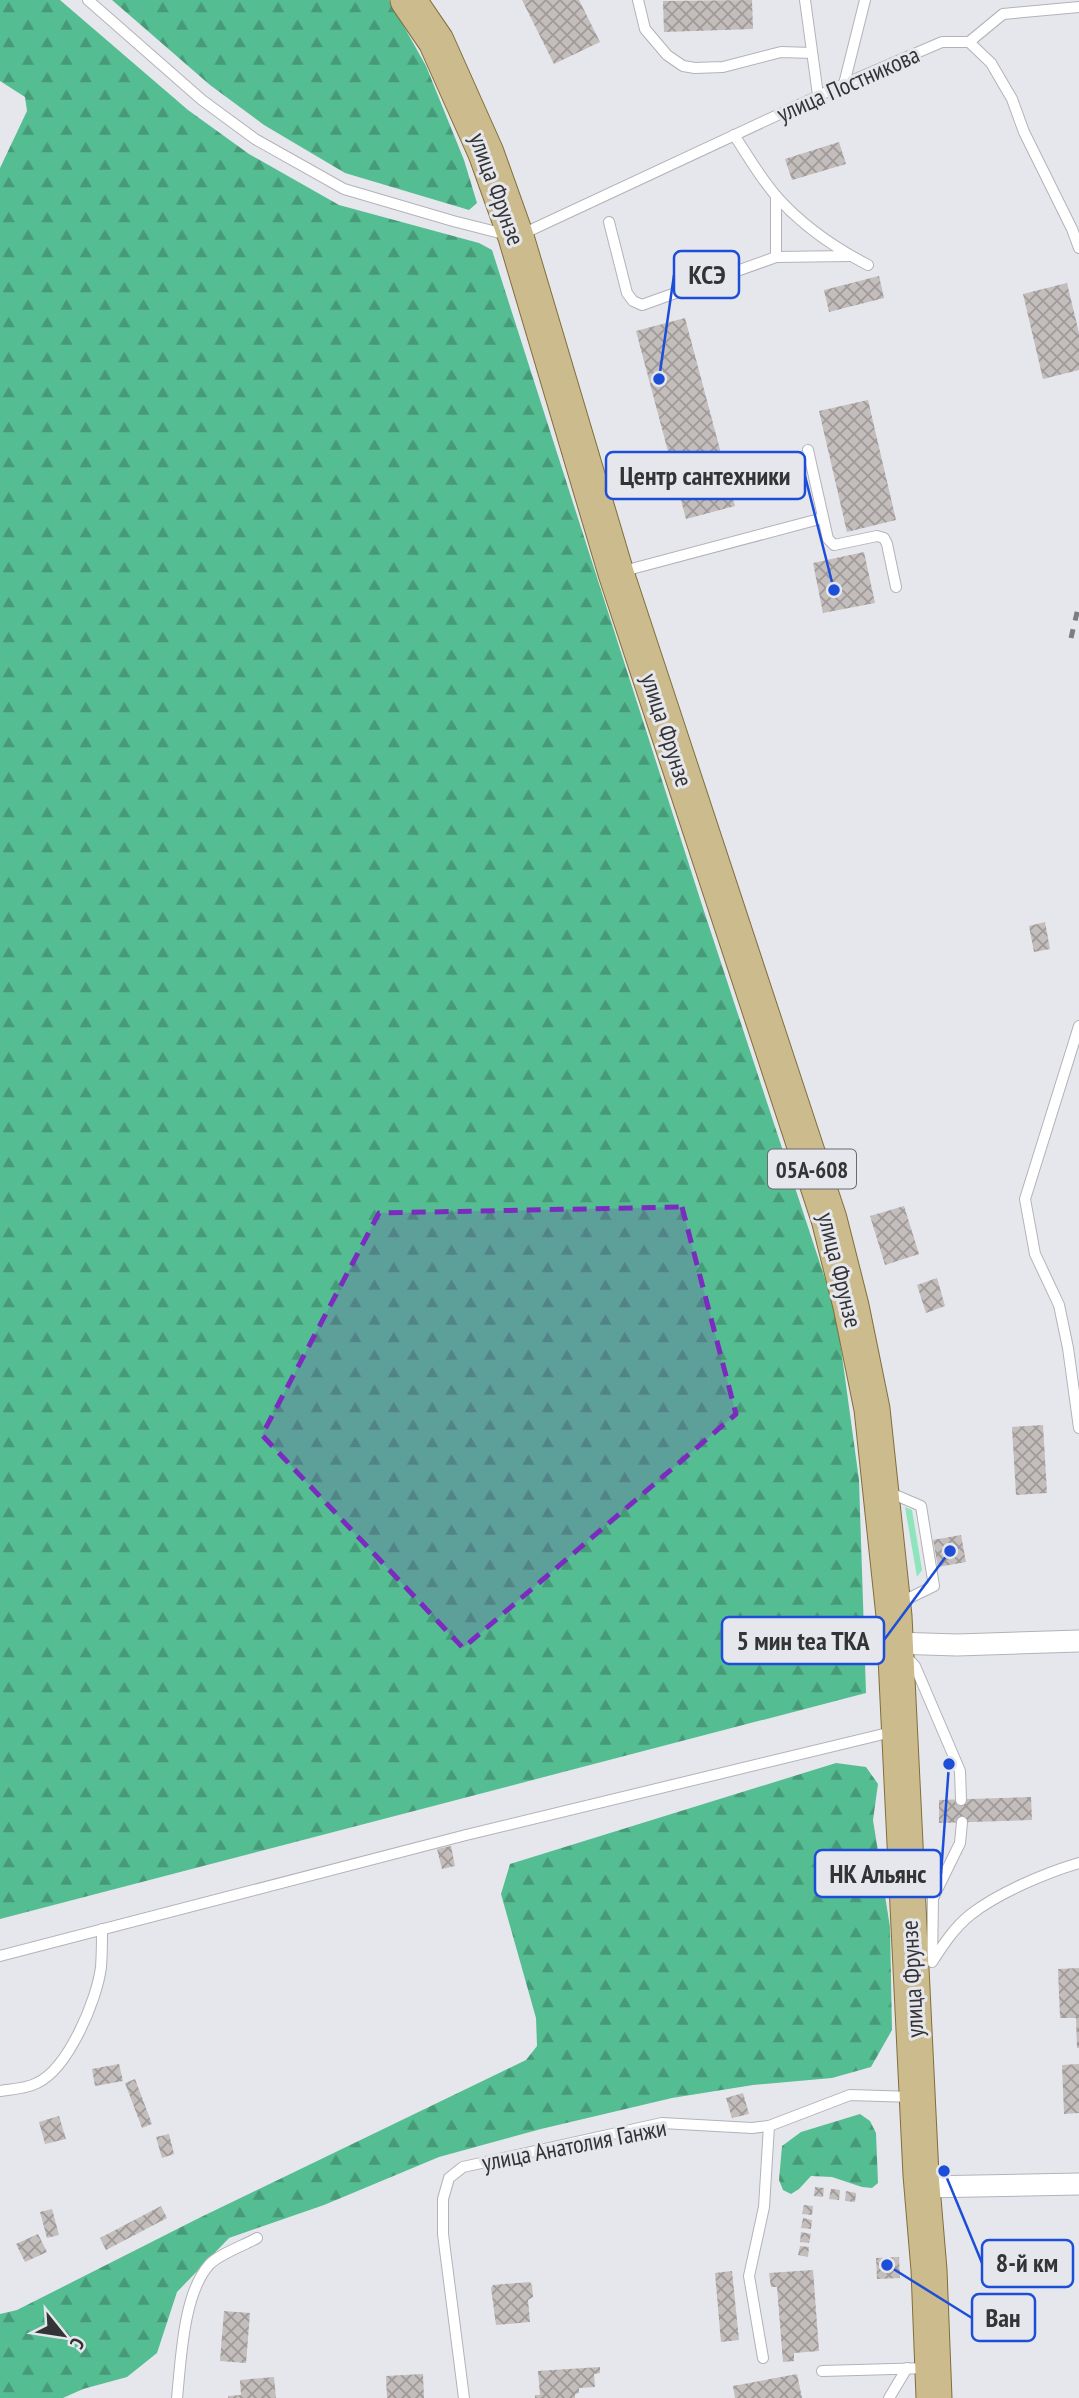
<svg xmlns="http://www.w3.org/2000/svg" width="1079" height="2398" font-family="'PT Sans Narrow',sans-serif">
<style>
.grass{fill:#8ee4bd}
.forest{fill:url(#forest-firs)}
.building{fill:url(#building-cross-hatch)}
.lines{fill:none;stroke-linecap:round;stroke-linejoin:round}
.lane-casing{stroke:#b2b3b8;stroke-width:12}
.street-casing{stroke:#b2b3b8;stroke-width:23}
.primary-casing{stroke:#816e3c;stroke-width:37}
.lane{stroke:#fff;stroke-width:10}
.street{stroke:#fff;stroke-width:21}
.primary{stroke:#ccbb8c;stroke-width:35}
.rail{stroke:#7d7d81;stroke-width:5;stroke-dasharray:9 9;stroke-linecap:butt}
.marked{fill:#7b2cbf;fill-opacity:0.2;stroke:#7b2cbf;stroke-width:5;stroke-dasharray:14 9;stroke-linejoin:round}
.labels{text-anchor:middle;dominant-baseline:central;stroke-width:6;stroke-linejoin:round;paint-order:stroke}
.shield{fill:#e6e7ec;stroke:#696a6d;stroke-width:2}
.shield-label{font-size:23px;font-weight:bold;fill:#343436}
.street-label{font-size:24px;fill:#343436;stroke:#e6e7ec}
.leader{fill:none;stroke:#1d4ed8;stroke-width:2.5}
.callout-dot{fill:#1d4ed8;stroke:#e6e7ec;stroke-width:2.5}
.callout{fill:#e6e7ec;stroke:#1d4ed8;stroke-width:2.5}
.callout-label{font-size:26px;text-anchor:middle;font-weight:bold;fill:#343436}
</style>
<defs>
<pattern id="forest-firs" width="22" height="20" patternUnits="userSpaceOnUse" patternTransform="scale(1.75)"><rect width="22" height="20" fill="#55bd92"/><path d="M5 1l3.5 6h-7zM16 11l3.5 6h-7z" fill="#479a78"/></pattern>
<pattern id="building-cross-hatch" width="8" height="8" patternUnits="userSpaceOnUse" patternTransform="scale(1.75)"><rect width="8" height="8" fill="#c3bdbb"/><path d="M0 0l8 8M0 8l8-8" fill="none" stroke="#9f9a99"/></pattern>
</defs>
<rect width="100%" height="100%" fill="#e6e7ec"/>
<!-- grass -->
<path class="grass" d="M905 1507 912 1510 922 1570 917 1577Z"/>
<!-- forest -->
<g class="forest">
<path d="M0 0H60L188 110 249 154 339 205 479 243 492 250 702 905 836 1312 859 1480 866 1693 0 1919V168L27 111 25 97 0 81Z"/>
<path d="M112 0H389L426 66 464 160 477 203 469 210 345 173 264 125 210 85Z"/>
<path d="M836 1763 866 1767 878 1784 873 1820 890 1927 892 2030 871 2067 832 2078 753 2085 672 2098 541 2129 439 2157 324 2205 229 2238 177 2292 157 2353 127 2377 83 2389 63 2398H0V2314L17 2310 201 2217 526 2060 537 2046 536 2018 501 1894 510 1864Z"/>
<path d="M860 2114 870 2121 876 2133 878 2183 872 2188 862 2187 832 2177 811 2176 799 2189 791 2194 783 2190 779 2180 782 2146 801 2132Z"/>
</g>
<!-- building -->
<g class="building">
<path d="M522 0H579L600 42 554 64Z"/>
<path d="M752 0 753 29 664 32 663 1Z"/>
<path d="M839 142 846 164 792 180 785 159Z"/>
<path d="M879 276 884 298 829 312 824 290Z"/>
<path d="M1067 283 1079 333V370L1043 379 1023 294Z"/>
<path d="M685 318 735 506 686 519 636 331Z"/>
<path d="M868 400 896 520 847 532 819 411Z"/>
<path d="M864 552 875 603 823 613 813 563Z"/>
<path d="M1045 922 1050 949 1034 952 1029 926Z"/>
<path d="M904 1206 919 1254 885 1265 870 1216Z"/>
<path d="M937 1278 945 1306 926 1313 917 1285Z"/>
<path d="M1043 1425 1047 1493 1016 1495 1012 1427Z"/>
<path d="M961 1535 966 1562 938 1567 933 1540Z"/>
<path d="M1031 1797 1032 1820 939 1823V1800Z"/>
<path d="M451 1846 455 1866 442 1869 437 1849Z"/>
<path d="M1079 1968V2048H1077L1076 2018H1060L1058 1969Z"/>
<path d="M119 2064 123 2081 95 2086 92 2069Z"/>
<path d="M1079 2064V2113L1064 2114 1062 2065Z"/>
<path d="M135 2079 152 2124 142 2128 125 2083Z"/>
<path d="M743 2093 749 2114 732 2118 726 2098Z"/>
<path d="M59 2116 66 2139 45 2144 39 2122Z"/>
<path d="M169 2134 174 2154 162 2158 156 2137Z"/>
<path d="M815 2187 824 2188 823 2197 814 2196Z"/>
<path d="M831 2189 840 2190 839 2200 829 2199Z"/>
<path d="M846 2191 856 2193 855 2202 845 2201Z"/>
<path d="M804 2205 813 2206 812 2215 802 2214Z"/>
<path d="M161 2206 167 2218 106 2250 100 2238Z"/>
<path d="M52 2209 59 2235 47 2238 40 2212Z"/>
<path d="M803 2218 812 2220 811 2229 801 2228Z"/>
<path d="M801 2232 811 2234 809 2243 800 2242Z"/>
<path d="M38 2234 47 2252 25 2262 16 2244Z"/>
<path d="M800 2246 809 2247 808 2257 798 2255Z"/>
<path d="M899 2257 900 2278 877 2279 876 2258Z"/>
<path d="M813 2270 819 2351 794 2353V2361L783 2362 777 2287H771L769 2273Z"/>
<path d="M732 2271 739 2340 721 2342 715 2273Z"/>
<path d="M530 2282 532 2285 533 2297 528 2300 530 2322 496 2325 491 2288 493 2285Z"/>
<path d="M224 2311 250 2313 246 2363 220 2361Z"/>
<path d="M600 2367V2373L594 2374 595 2387 579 2388V2393L575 2394V2398H535V2395H540L538 2371Z"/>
<path d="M423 2374 424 2398H387L386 2376Z"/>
<path d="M797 2374 802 2398H735L733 2386Z"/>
<path d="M274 2377 276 2398H228V2396L241 2395 240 2380Z"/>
</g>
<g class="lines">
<defs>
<g id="lane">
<path d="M88 0 202 100 255 139 344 189 453 221 516 237 844 84 942 42H969L991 63 1012 99 1024 132 1072 229 1079 248"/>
<path d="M638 0 645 29 667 55 683 66 695 68 723 67 781 52 812 53"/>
<path d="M805 0 818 95"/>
<path d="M969 42 1003 14 1079 7"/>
<path d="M844 84 865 0"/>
<path d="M734 135C748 156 761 179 777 197 802 225 835 248 868 265"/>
<path d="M776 196V257"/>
<path d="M609 222 627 293 633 301 642 305 776 257 850 256"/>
<path d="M808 450 828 539 834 545 877 536 884 538 887 544 896 587"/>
<path d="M620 572 823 518"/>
<path d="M1079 1026 1025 1199 1035 1254 1059 1305 1068 1348 1079 1428"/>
<path d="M886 1491 921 1506 934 1586 899 1603"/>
<path d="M905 1655 915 1666 960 1771 961 1800"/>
<path d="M0 1956 466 1835 896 1731"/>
<path d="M932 1961 933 1898 960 1843 962 1822"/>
<path d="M932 1962C943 1945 954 1928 970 1915 998 1893 1045 1873 1079 1863"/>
<path d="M0 2091C13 2089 25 2089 37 2083 68 2069 97 2000 101 1967 102 1955 102 1942 102 1929"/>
<path d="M763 2358 749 2276 764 2207 769 2126"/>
<path d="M822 2371 928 2368"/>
<path d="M177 2398C181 2360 183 2294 209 2265 217 2255 245 2245 257 2238"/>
<path d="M464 2398 443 2234V2199L449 2178 463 2167 662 2123 752 2128 769 2126 850 2095 913 2097"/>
<path d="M889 2398 907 2368"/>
</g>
<g id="street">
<path d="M894 1643 957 1645 1079 1641"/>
<path d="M923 2187 1079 2184"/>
</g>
<path id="primary" d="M408 0 436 41 486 153 516 237 616 573 829 1219 851 1306 872 1409 894 1616 921 2175 929 2270 934 2398"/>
</defs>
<!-- lane casing -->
<use href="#lane" class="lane-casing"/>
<!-- street casing -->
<use href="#street" class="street-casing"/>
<!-- primary casing -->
<use href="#primary" class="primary-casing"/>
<!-- lane -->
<use href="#lane" class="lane"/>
<!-- street -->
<use href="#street" class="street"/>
<!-- primary -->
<use href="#primary" class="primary"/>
<!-- rail -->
<path class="rail" d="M1071 638 1079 604"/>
</g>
<!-- marked area -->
<path class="marked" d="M682 1207 736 1414 463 1648 262 1435 379 1213Z"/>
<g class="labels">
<!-- shield labels -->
<rect class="shield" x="768" y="1149.5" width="88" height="39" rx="5"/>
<g class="shield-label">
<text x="812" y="1169">05А-608</text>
</g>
<!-- street labels -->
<g class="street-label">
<text transform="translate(848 84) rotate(-24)">улица Постникова</text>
<text transform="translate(497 189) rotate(70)">улица Фрунзе</text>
<text transform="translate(667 730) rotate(72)">улица Фрунзе</text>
<text transform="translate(840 1270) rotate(76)">улица Фрунзе</text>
<text transform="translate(912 1979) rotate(-93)">улица Фрунзе</text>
<text transform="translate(574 2145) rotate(-11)">улица Анатолия Ганжи</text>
</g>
</g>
<!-- callouts -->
<path class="leader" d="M659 379L674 275M834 590L805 476M950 1551L884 1640M949 1764L941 1874M944 2171L982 2263M887 2265L972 2318"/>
<g class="callout-dot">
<circle cx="659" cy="379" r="7"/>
<circle cx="834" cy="590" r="7"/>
<circle cx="950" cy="1551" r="7"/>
<circle cx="949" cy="1764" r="7"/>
<circle cx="944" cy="2171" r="7"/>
<circle cx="887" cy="2265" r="7"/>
</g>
<g class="callout">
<rect x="674" y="251" width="65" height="47" rx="7"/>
<rect x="606" y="452" width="199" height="47" rx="7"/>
<rect x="722" y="1617" width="162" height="47" rx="7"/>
<rect x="815" y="1850" width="126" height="47" rx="7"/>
<rect x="982" y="2240" width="91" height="47" rx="7"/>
<rect x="972" y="2294" width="63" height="47" rx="7"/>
</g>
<g class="callout-label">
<text x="707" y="284">КСЭ</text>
<text x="705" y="485">Центр сантехники</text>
<text x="803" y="1650">5 мин tea TKA</text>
<text x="878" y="1883">НК Альянс</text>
<text x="1027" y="2272">8-й км</text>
<text x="1003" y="2327">Ван</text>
</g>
<!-- north arrow -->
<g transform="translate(63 2335) rotate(120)" stroke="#e6e7ec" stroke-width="5" paint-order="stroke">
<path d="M0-5L12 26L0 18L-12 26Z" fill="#343436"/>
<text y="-10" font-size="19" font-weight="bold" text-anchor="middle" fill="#343436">С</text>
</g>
</svg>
